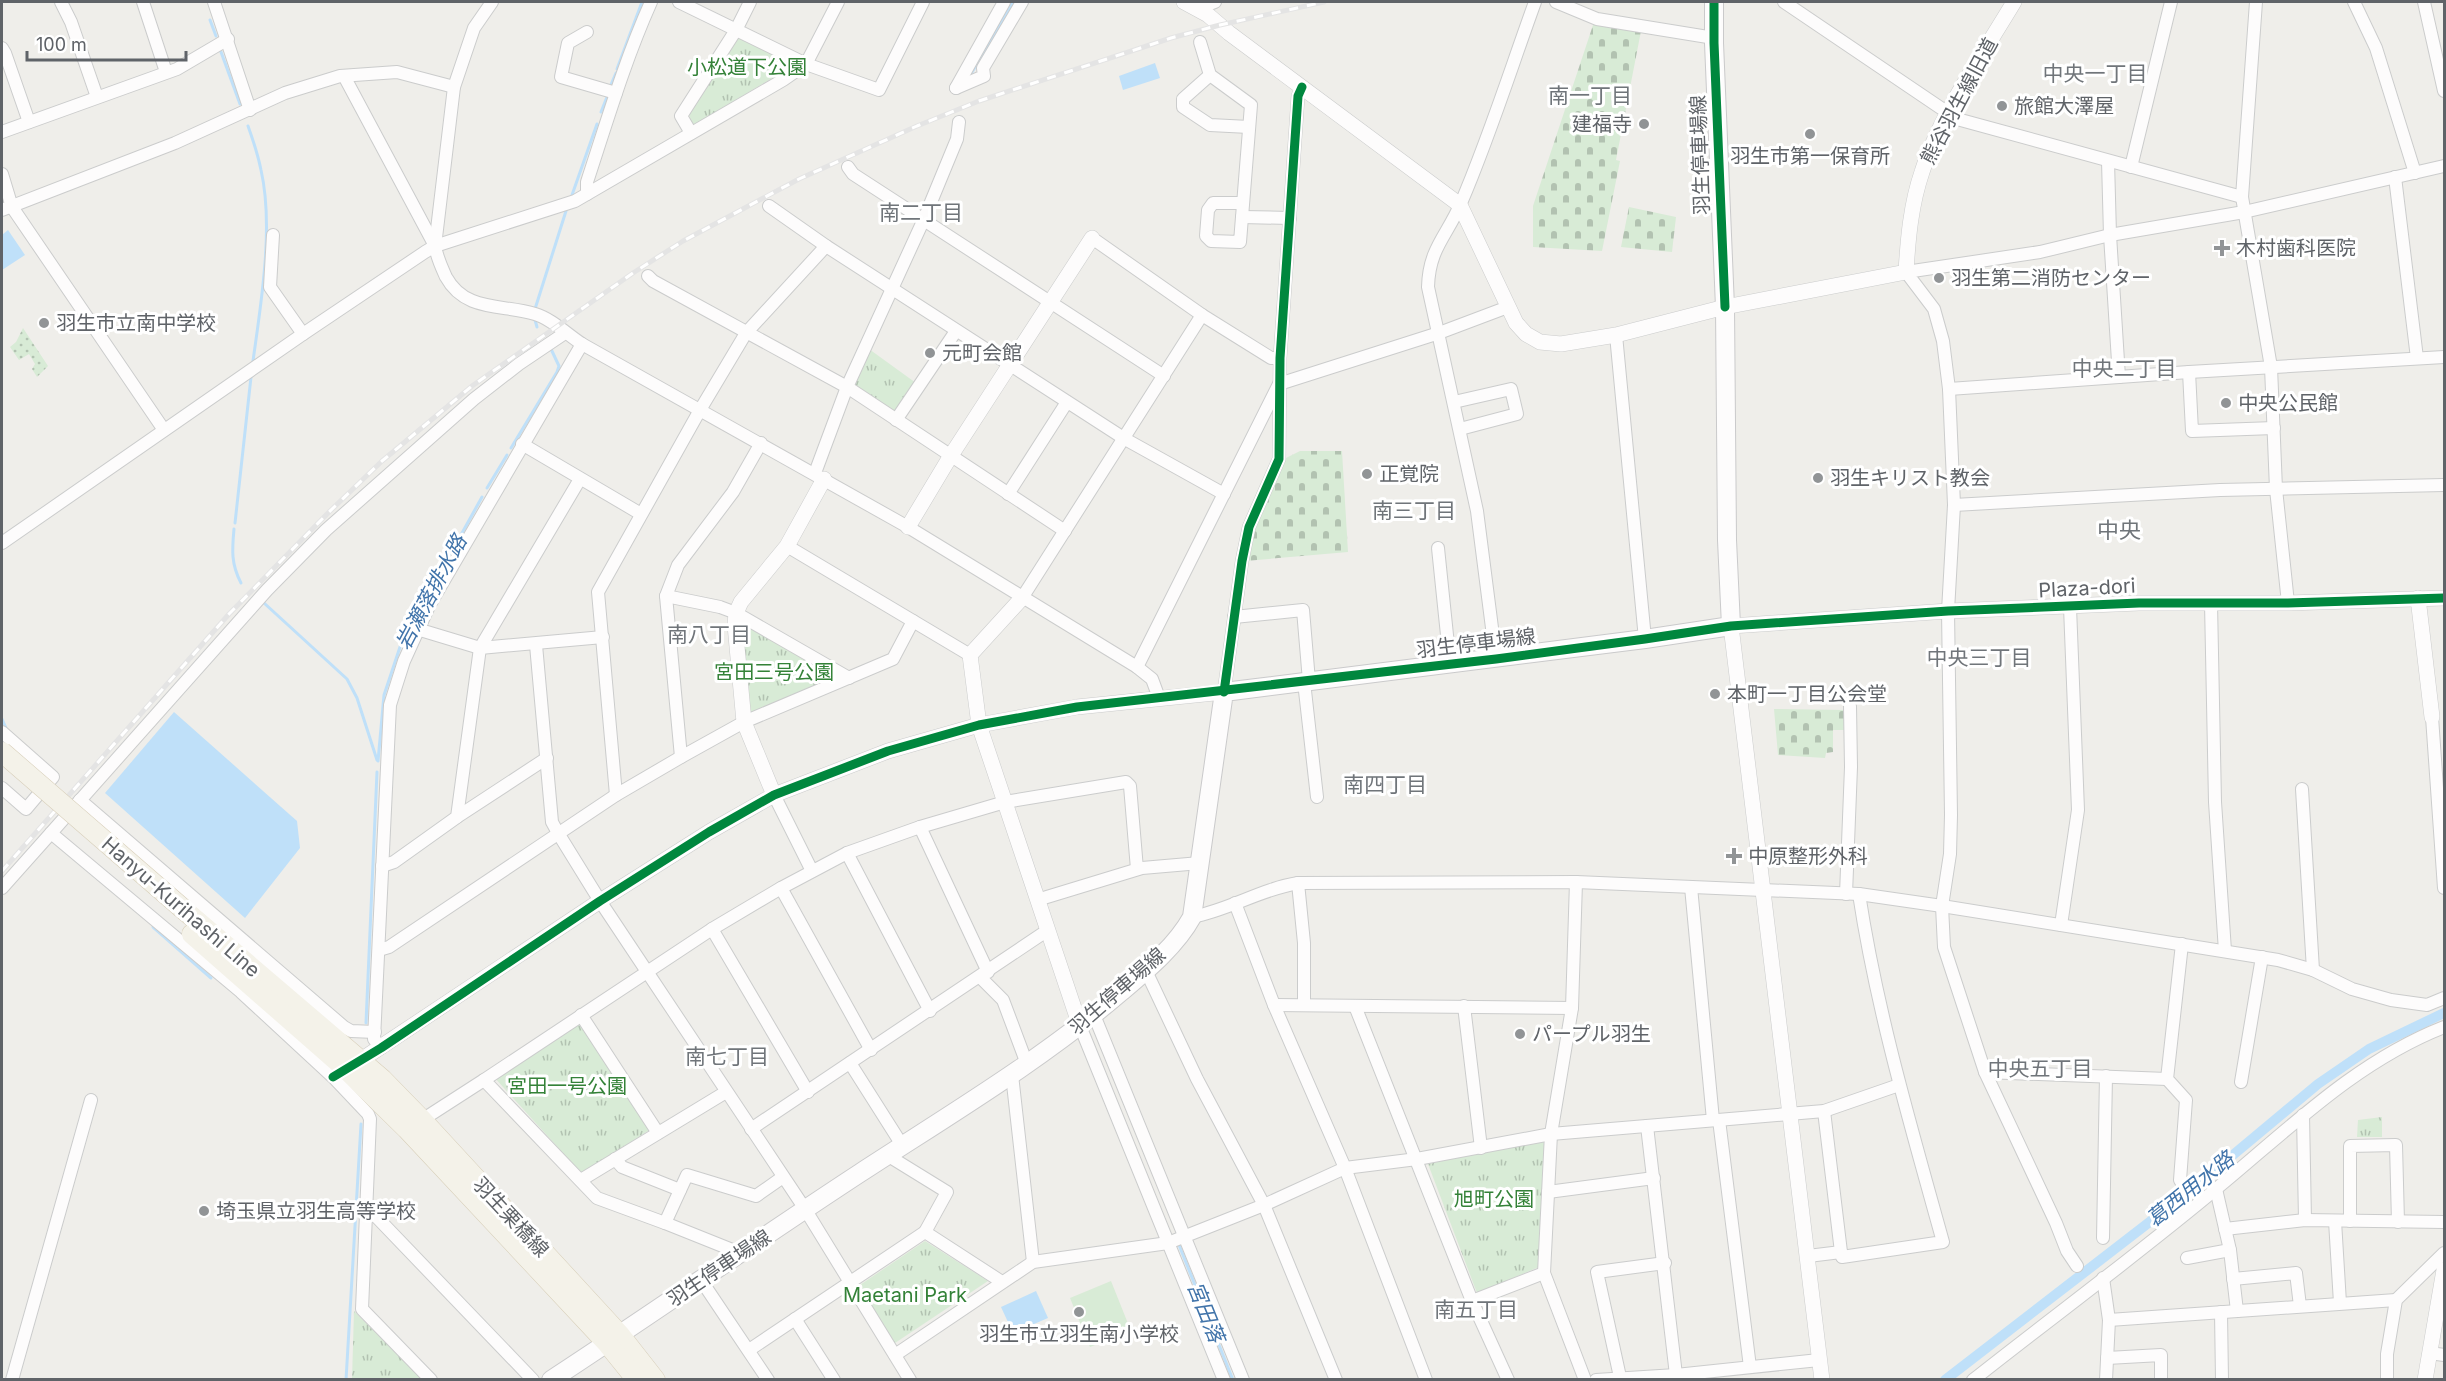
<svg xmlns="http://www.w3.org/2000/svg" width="2446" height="1381" font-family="Inter,'Noto Sans JP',sans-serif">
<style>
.grass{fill:#d8ebd6}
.cemetery{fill:url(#cemetery-stones)}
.park{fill:url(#park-tufts)}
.garden{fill:url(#garden-dots)}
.water{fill:#bfe0f9}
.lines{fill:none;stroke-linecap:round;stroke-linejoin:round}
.stream{stroke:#bfe0f9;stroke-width:3}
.canal{stroke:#bfe0f9;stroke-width:10}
.minor-casing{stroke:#cbcccc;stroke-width:14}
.tertiary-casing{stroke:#cbcccc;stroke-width:16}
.secondary-casing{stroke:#cacacb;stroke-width:20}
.primary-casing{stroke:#d7ceb8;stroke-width:21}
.minor{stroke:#fdfcfc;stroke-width:12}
.tertiary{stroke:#fdfcfc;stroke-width:15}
.secondary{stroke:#fdfcfc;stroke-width:18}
.primary{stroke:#f4f2e9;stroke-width:20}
.rail-casing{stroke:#e4e4e4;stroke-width:5}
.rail{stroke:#fff;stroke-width:3;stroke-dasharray:9;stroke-linecap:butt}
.primary-bridge-casing{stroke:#d7ceb8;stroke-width:21;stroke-linecap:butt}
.primary-bridge{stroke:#f4f2e9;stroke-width:20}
.cycleway-casing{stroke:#fff;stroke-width:13}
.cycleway{stroke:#00873e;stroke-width:9}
.poi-dot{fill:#919496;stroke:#fff;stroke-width:2}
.labels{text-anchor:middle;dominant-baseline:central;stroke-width:6;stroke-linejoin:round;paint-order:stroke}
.park-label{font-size:20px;fill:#348238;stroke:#fff}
.street-label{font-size:20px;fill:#5f6368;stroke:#fff}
.poi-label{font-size:20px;fill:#5f6368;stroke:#fff;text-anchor:start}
.neighbourhood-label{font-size:21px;fill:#70757a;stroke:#fff}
.water-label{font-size:21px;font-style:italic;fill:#4174aa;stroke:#fff}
.quarter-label{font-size:22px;fill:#70757a;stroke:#fff}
</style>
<defs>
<pattern id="cemetery-stones" width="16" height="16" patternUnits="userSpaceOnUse" patternTransform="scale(1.5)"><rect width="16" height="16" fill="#d8ebd6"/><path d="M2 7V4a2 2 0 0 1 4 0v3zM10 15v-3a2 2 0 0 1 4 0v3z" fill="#b2c2b1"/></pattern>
<pattern id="park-tufts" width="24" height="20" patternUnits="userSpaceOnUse" patternTransform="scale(1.5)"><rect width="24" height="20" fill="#d8ebd6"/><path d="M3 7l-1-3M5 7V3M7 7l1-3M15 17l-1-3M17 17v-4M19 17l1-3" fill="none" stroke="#b2c2b1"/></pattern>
<pattern id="garden-dots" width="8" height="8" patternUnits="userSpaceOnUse" patternTransform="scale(1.5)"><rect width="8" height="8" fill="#d8ebd6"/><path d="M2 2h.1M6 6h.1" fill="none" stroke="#b2c2b1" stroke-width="1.8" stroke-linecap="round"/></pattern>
</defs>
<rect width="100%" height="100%" fill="#efeeea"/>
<!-- grass -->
<path class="grass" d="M1111 1281 1131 1331 1090 1347 1070 1298Z"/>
<!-- cemetery -->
<g class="cemetery">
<path d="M1594 22 1641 31 1616 160 1620 161 1602 251 1533 247V206Z"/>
<path d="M1629 207 1676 217 1672 252 1621 247Z"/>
<path d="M1300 451H1342L1348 552 1245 561 1253 528 1284 459Z"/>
<path d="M1774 709 1846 710V730H1833V752L1826 753 1825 758 1778 755Z"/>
</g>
<!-- park -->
<g class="park">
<path d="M739 36 792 61 794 65 694 125 691 123 689 114Z"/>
<path d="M869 349 916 383 895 412 853 383Z"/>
<path d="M748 622 841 677 747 716 743 625Z"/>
<path d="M580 1020 651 1129 582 1174 494 1077Z"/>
<path d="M2382 1117V1137H2357L2358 1120Z"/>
<path d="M1546 1139 1539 1267 1477 1293 1428 1164Z"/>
<path d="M925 1241 988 1281 895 1343 857 1287Z"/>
<path d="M354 1311 422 1379H352Z"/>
</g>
<!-- garden -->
<path class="garden" d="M23 328 48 366 37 377 32 369 35 364 29 354 19 360 10 347 16 342Z"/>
<!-- water -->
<g class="water">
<path d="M1155 63 1160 78 1123 90 1119 76Z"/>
<path d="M8 230 25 255 2 270V235Z"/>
<path d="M174 712 297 821 300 848 245 918 105 793Z"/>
<path d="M1036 1291 1048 1318 1013 1333 1001 1307Z"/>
</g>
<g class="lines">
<!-- stream -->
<g class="stream">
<path d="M210 20 216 36"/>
<path d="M221 52 240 104"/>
<path d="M617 69 642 2"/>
<path d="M971 74 1013 2"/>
<path d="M610 87 616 73"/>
<path d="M601 112 607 97"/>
<path d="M248 126C253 140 258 155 261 170 274 227 261 303 253 361"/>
<path d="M572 195 597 124"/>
<path d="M535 309 566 211"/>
<path d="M535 320 537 327"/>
<path d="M511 448 557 372 559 366 551 349"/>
<path d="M487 488 507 455"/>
<path d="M235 523 251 377"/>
<path d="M234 529C232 550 231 564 241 583"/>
<path d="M264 603 347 679 357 698 377 760"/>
<path d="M2 719 6 728"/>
<path d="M378 761 384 695 402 641 482 497"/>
<path d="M153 927 211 978"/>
<path d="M366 1023 377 772"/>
<path d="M1179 1245 1233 1380"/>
<path d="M346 1380 361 1124"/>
</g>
<!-- canal -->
<path class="canal" d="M1945 1380 2191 1190 2318 1084 2369 1049 2444 1013"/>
<defs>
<g id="minor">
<path d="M61 2 71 22 97 97"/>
<path d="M143 2 166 72"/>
<path d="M214 2 250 110"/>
<path d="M492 2 474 28 454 87 435 246C437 258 441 266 446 277 465 312 502 304 535 314 552 319 568 335 582 344L908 527 1137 667 1152 679 1159 698"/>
<path d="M679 2 806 64 879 90 923 2"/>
<path d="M1556 2 1597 19 1714 38"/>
<path d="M1784 2 1957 119 2242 197"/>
<path d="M2256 2 2242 197 2271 367 2276 489 2288 603"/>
<path d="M2354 2 2376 48 2415 173"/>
<path d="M2424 2 2444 91"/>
<path d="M1197 9 1215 2"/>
<path d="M587 32 568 43 561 77 616 93"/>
<path d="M1200 42 1210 75 1251 105C1247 150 1244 196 1240 242L1211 241 1206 236 1208 210 1213 203H1243"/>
<path d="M2 48 5 53 29 122"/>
<path d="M1210 75 1183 99V107L1210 125 1249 127"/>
<path d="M344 76 435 246"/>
<path d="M956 88 984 76 983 68 1022 2"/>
<path d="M956 88 1004 2"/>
<path d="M2 132 177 69 228 39"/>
<path d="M691 133 681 116 736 30 750 2"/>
<path d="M2108 161 2110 235 2119 377"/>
<path d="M848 167 853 174 1164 376"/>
<path d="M2131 167 2171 2"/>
<path d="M2 174 12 207 164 430"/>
<path d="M2395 177 2417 358"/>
<path d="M587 194V182C607 121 625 60 651 2"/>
<path d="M769 206 826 246 1125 439 1224 494"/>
<path d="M2 210 175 143 285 93 340 76 397 72 454 87"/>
<path d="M1242 217 1290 218"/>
<path d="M273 235 270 287 303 334"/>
<path d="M1092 238 1202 315 1271 358H1280"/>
<path d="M648 276 653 281 847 387 1065 531"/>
<path d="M1616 335 1645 639"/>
<path d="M2189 372 2192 431 2274 428"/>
<path d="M1949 389 2189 372 2444 357"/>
<path d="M1454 402 1511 389 1517 414 1460 429"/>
<path d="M896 420 956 331"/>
<path d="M522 444 641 514"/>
<path d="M815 473 847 387 924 219 957 139 959 122"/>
<path d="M1008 494 1067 402"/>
<path d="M1954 505 2220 490 2444 485"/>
<path d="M2 543 303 334 425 252 435 246 575 201 783 80 806 64 838 2"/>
<path d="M787 546 970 655"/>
<path d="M1438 548 1450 664"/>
<path d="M666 596 720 607 736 613 849 678"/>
<path d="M1022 598 1202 315"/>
<path d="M2211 603 2215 802 2225 951"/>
<path d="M1234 617 1303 610 1309 681"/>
<path d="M417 629 480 648 603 637"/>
<path d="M536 645 552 822 558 833 600 901 805 1209 910 1380"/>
<path d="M1496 659 1477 511 1428 287C1429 248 1447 236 1461 203 1489 138 1511 68 1535 2"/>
<path d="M1137 667 1279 384 1439 333 1508 307"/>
<path d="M1304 682 1317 797"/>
<path d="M1224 692 1242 561 1249 527 1279 459 1280 358 1298 96 1302 87"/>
<path d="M2432 717 2444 888"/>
<path d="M2 732 53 777 26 809 2 788"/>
<path d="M681 757 666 596 678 565 733 492 761 443"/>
<path d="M2302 789 2313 970"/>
<path d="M616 795 598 592 700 410 746 333 826 246"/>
<path d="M774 795 812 871"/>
<path d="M80 800 344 1027 351 1031 375 1032"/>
<path d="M457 817 547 758"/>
<path d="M920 827 988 972"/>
<path d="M847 853 930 1011"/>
<path d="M382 866 394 862 457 817 480 648 580 479"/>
<path d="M1576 882 1572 1008 1551 1134 1544 1273 1585 1380"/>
<path d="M1298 883 1304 943V1005"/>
<path d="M1691 887 1713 1120"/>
<path d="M2 888 51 833"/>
<path d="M781 888 871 1050"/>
<path d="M1846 894 1851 767 1850 706"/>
<path d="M1037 900 1142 868 1200 863"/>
<path d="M1235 903 1274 1005 1345 1168 1426 1380"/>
<path d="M1192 917C1229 910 1261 889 1298 883L1576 882 1859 894 1942 906 2278 960 2313 970 2352 989 2391 1000 2427 1005 2444 998"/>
<path d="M2061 925 2078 810 2070 607"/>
<path d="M712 929 808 1092"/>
<path d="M2182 944 2167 1079 2186 1100 2180 1180 2183 1185"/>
<path d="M379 950 389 947 616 795 681 757 744 722 893 659 913 621"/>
<path d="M1146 971 1197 1079 1264 1205 1336 1380"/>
<path d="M980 977 1003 1000 1027 1064"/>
<path d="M1274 1005 1572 1008"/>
<path d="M1355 1006 1472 1301 1508 1380"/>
<path d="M1464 1006 1481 1148"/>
<path d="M581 1015 658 1133"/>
<path d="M1094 1015 1243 1380"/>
<path d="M1080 1026 1224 1380"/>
<path d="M381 1048 374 1039 390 705 404 661 429 606 582 344"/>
<path d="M850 1063 902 1145"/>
<path d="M1985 1072 2167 1079"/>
<path d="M1012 1075 1033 1262"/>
<path d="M2241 1082 2262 957"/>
<path d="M2303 1115 2305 1220"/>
<path d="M422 1120 484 1080"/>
<path d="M1719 1120 1750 1367"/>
<path d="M1647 1126 1676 1375"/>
<path d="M751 1129 1048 930"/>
<path d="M887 1155 947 1192 925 1232"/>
<path d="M615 1159 622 1167 680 1190"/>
<path d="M783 1177 756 1196 687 1175 665 1223 597 1198 484 1080 712 929 781 888 847 853 920 827 1005 802 1126 782 1130 786 1137 869"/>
<path d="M581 1180 726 1092"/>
<path d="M2216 1189 2230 1250 2237 1311"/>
<path d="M1548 1192 1654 1178"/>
<path d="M367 1207 533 1380"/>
<path d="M2335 1221 2340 1303"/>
<path d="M2350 1221V1146L2396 1145 2398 1222"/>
<path d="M665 1223 740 1253"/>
<path d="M2225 1229 2305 1220 2444 1222"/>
<path d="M2103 1238 2106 1076"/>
<path d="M1841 1252 1842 1257 1943 1242C1911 1127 1877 1012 1859 894"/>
<path d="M1808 1256 1841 1252 1824 1111"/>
<path d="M2187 1258 2230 1250"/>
<path d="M2077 1266 2067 1251 2056 1223 1985 1072 1944 947 1942 906 1950 854 1951 815 1948 611 1954 505 1949 389 1943 341 1934 309 1906 272 2040 252 2110 235 2244 212 2444 166"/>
<path d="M2103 1278 2109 1320 2106 1380"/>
<path d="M2233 1279 2296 1273 2300 1306"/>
<path d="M701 1280 768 1380"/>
<path d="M1472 1301 1544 1273"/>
<path d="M2221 1312 2222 1380"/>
<path d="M795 1319 834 1380"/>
<path d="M2109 1320 2396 1300"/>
<path d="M749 1350 925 1232 1002 1282"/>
<path d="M2430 1353 2444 1355"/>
<path d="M895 1355 1033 1262 1168 1243 1264 1205 1345 1168 1417 1159 1551 1134 1824 1111 1899 1085"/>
<path d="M2107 1358 2161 1355V1380"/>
<path d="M1620 1377 1597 1272 1665 1263"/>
<path d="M12 1380 91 1100"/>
<path d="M431 1380 362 1309 370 1119 368 1114 333 1077 241 992 51 833 267 590 326 530 474 399 519 364 565 333"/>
<path d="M1596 1380 1676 1375 1819 1360"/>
<path d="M1973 1380C2054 1316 2137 1255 2216 1189 2289 1129 2355 1062 2444 1027"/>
<path d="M2387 1380V1354L2396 1300 2444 1253"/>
</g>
<g id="tertiary">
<path d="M1184 2 1208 15 1229 33 1460 205 1516 323 1526 334 1540 342 1561 344 1616 335 1725 307 1906 272C1908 238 1911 204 1922 172 1940 115 1983 54 2014 2"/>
<path d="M908 527 950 457 1092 238"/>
<path d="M1022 598 970 655 979 725 1080 1026"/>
<path d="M2418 598 2432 717"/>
<path d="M774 795 744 722 735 625 736 613 741 602 787 546 824 479"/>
<path d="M352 1066 600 901 709 832 774 795 888 751 979 725 1077 707 1224 692"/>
<path d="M1822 1380 1731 626 1948 611 2139 603H2288L2444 598"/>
<path d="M2425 1380 2444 1270"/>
</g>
<path id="secondary" d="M551 1380C655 1312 756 1241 860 1173 949 1115 1040 1061 1121 992 1147 970 1176 946 1192 917L1224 692 1645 639 1731 626 1727 540 1725 307 1714 43V2"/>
<g id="primary">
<path d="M182 908 382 1079 422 1120 619 1334 655 1380"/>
<path d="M192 934 346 1069 407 1129 607 1343 637 1380"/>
</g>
</defs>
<!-- minor casing -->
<use href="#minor" class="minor-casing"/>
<!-- tertiary casing -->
<use href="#tertiary" class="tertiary-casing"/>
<!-- secondary casing -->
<use href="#secondary" class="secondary-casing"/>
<!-- primary casing -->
<use href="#primary" class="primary-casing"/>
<!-- minor -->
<use href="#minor" class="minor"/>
<!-- tertiary -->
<use href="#tertiary" class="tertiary"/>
<!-- secondary -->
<use href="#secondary" class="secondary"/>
<!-- primary -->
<use href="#primary" class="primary"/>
<defs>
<path id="rail" d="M2 871 229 614 329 512 382 461 472 386 633 273 683 241 799 179 917 126 979 101 1171 38 1220 25 1324 2"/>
</defs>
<!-- rail casing -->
<use href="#rail" class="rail-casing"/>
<!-- rail -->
<use href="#rail" class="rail"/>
<defs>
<path id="primary-bridge" d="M2 752 182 908"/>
</defs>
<!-- primary-bridge casing -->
<use href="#primary-bridge" class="primary-bridge-casing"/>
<!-- primary-bridge -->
<use href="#primary-bridge" class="primary-bridge"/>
<defs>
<g id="cycleway">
<path d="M1714 2V43L1725 307"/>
<path d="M1224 692 1242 561 1249 527 1279 459 1280 358 1298 96 1302 87"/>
<path d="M333 1077 381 1048 600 901 709 832 774 795 888 751 979 725 1077 707 1496 659 1645 639 1731 626 1948 611 2139 603H2288L2444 598"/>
</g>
</defs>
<!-- cycleway casing -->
<use href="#cycleway" class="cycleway-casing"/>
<!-- cycleway -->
<use href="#cycleway" class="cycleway"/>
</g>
<!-- markers -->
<g class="poi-dot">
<circle cx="2002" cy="106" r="6"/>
<circle cx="1644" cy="124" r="6"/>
<circle cx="1810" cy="134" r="6"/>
<path d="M2219 239h6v6h6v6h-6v6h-6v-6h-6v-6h6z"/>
<circle cx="1939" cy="278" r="6"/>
<circle cx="44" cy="323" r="6"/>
<circle cx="930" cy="353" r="6"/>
<circle cx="2226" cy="403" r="6"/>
<circle cx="1367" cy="474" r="6"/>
<circle cx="1818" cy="478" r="6"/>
<circle cx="1715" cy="694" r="6"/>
<path d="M1731 847h6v6h6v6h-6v6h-6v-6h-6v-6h6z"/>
<circle cx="1520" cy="1034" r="6"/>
<circle cx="204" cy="1211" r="6"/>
<circle cx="1079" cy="1312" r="6"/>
</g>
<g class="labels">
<!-- park labels -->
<g class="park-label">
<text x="747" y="67">小松道下公園</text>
<text x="774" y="672">宮田三号公園</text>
<text x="567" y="1086">宮田一号公園</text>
<text x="1494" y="1199">旭町公園</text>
<text x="905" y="1295">Maetani Park</text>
</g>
<!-- street labels -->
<g class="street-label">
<text transform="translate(1959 101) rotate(-62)">熊谷羽生線旧道</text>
<text transform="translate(1700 155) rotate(-92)">羽生停車場線</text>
<text transform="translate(2087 588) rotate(-3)">Plaza-dori</text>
<text transform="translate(1476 643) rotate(-7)">羽生停車場線</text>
<text transform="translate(181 907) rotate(41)">Hanyu-Kurihashi Line</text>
<text transform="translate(1117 991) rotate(-41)">羽生停車場線</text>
<text transform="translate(511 1217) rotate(47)">羽生栗橋線</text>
<text transform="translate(719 1268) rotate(-34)">羽生停車場線</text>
</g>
<!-- poi labels -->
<g class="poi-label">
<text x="2014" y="106">旅館大澤屋</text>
<text x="1632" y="124" text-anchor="end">建福寺</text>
<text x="1810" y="156" text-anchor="middle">羽生市第一保育所</text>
<text x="2236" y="248">木村歯科医院</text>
<text x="1951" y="278">羽生第二消防センター</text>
<text x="56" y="323">羽生市立南中学校</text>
<text x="942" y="353">元町会館</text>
<text x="2238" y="403">中央公民館</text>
<text x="1379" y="474">正覚院</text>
<text x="1830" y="478">羽生キリスト教会</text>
<text x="1727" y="694">本町一丁目公会堂</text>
<text x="1748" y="856">中原整形外科</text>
<text x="1532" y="1034">パープル羽生</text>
<text x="216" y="1211">埼玉県立羽生高等学校</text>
<text x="1079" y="1334" text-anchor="middle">羽生市立羽生南小学校</text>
</g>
<!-- neighbourhood labels -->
<g class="neighbourhood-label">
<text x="2095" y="73">中央一丁目</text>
<text x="1590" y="95">南一丁目</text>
<text x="921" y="212">南二丁目</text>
<text x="2124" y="368">中央二丁目</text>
<text x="1414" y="510">南三丁目</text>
<text x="709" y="634">南八丁目</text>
<text x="1979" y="657">中央三丁目</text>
<text x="1385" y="784">南四丁目</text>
<text x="727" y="1056">南七丁目</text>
<text x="2040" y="1068">中央五丁目</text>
<text x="1476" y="1309">南五丁目</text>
</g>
<!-- water labels -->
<g class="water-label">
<text transform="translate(431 592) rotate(-62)">岩瀬落排水路</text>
<text transform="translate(2190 1189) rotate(-39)">葛西用水路</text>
<text transform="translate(1206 1312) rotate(68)">宮田落</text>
</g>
<!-- quarter labels -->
<g class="quarter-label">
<text x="2119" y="530">中央</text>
</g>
</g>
<!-- border -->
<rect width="2446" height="1381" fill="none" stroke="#5f6368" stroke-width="6"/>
<!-- scale -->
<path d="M27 51v9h159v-9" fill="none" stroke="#5f6368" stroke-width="3"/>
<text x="36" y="51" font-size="18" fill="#5f6368" stroke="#ffffff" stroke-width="4.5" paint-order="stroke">100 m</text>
</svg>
